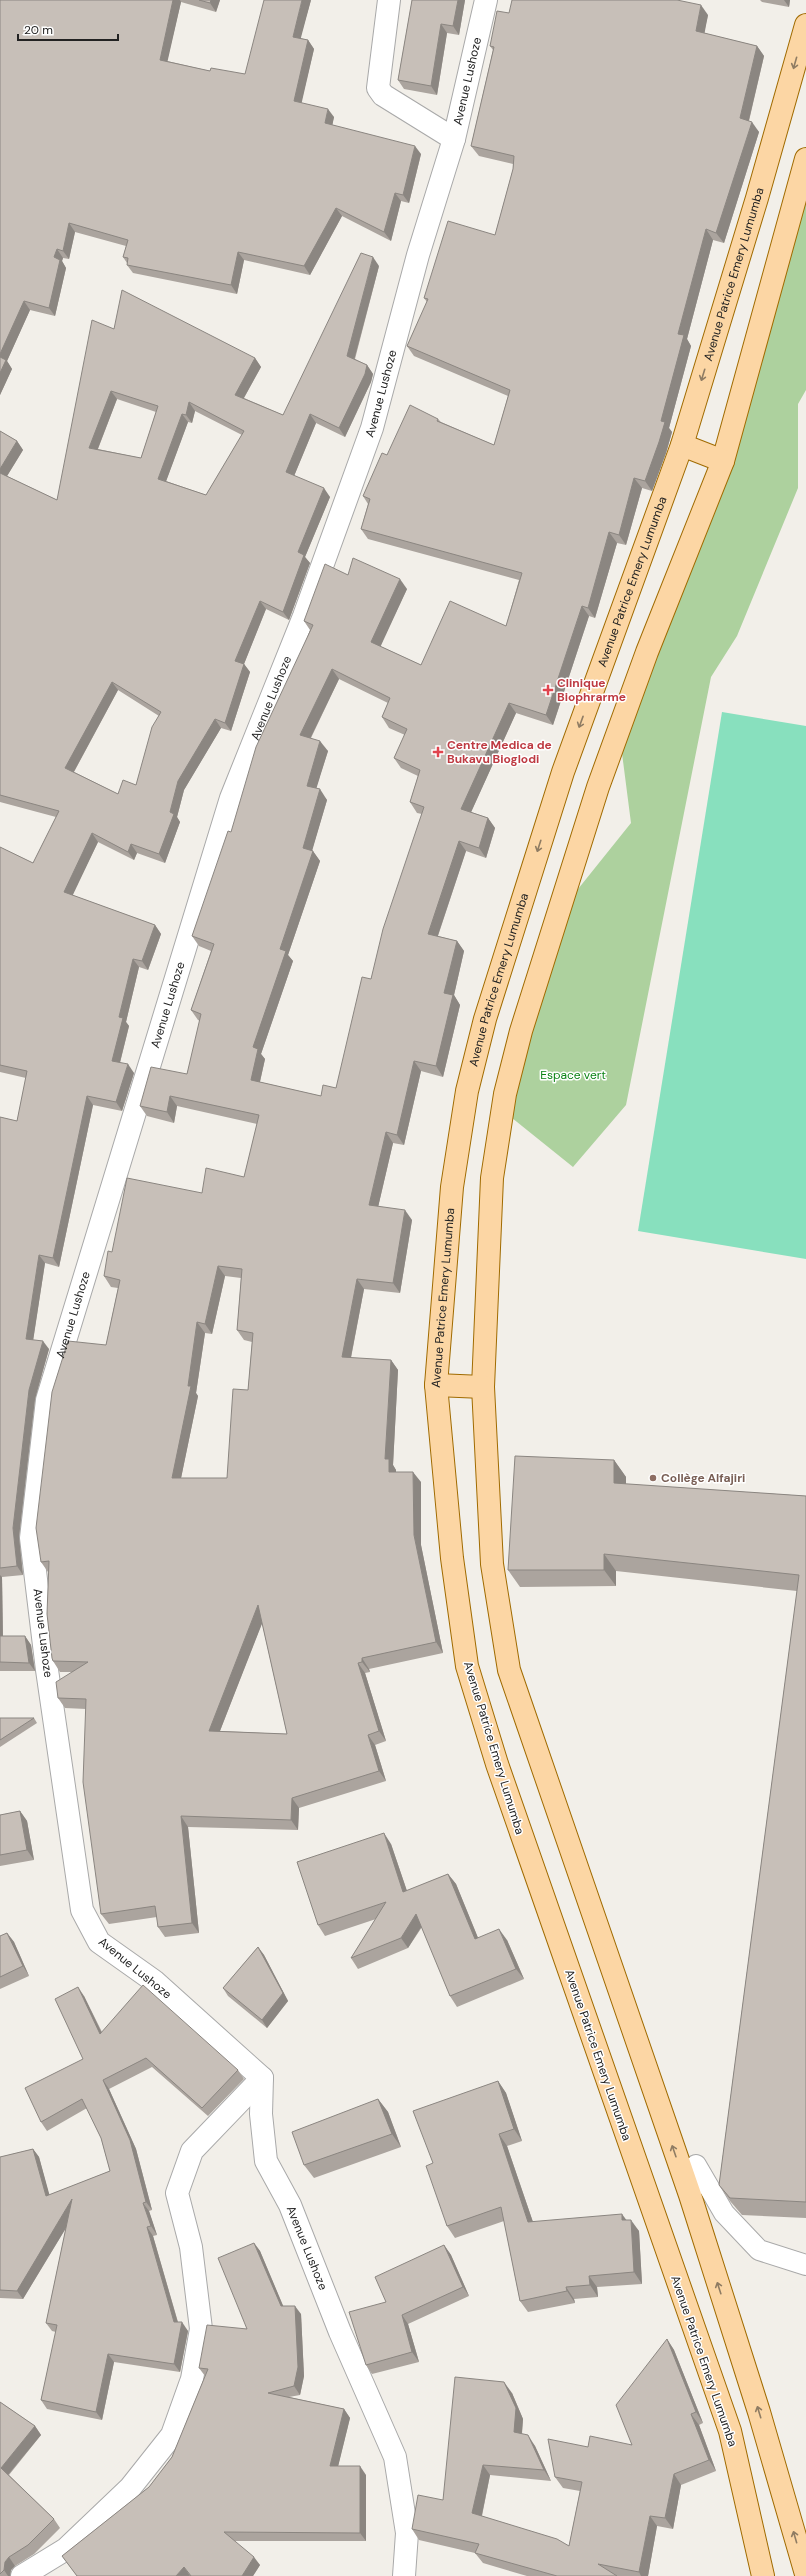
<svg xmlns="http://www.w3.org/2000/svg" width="806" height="2576" font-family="'DM Sans',sans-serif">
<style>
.forest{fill:#add19e}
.pitch{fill:#88e0be}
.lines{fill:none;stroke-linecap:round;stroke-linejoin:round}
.lane-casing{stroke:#a9a9a9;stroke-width:22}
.street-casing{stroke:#a9a9a9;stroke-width:24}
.primary-casing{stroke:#a06b00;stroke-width:24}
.lane{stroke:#fff;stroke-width:20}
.street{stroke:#fff;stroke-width:22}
.primary{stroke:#fcd6a4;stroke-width:22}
.wall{fill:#aba49e;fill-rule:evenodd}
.shaded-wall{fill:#8b8681}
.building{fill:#c7bfb8;stroke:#8b8681;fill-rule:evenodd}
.oneway{stroke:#8f7c63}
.health-dot{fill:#e0444e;stroke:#fff;stroke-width:1.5}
.education-dot{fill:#8d6e63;stroke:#fff;stroke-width:1.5}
.labels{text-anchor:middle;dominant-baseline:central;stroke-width:3;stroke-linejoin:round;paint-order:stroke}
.street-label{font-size:12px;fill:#222;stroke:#fff}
.health-label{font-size:12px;font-weight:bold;fill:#be3a42;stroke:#fff;text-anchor:start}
.park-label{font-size:12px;fill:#0c8416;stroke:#fff}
.education-label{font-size:12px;font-weight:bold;fill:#785e54;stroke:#fff;text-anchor:start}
</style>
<rect width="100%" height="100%" fill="#f2efe9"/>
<!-- forest -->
<path class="forest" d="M806 159V390L798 404V488L737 636 711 677 626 1105 573 1167 502 1110 558 914 631 823 619 730 747 374Z"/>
<!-- pitch -->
<path class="pitch" d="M722 712 806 726V1259L638 1231Z"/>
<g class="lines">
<defs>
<path id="lane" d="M690 2195 696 2165 724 2213 759 2250 806 2265"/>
<g id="street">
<path d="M389 0 378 88 383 95 454 139"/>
<path d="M22 2576 66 2549 130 2488 172 2435 192 2379 201 2329 191 2247 177 2193 192 2151 262 2078"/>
<path id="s1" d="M404 2576 407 2533 395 2457 340 2332 290 2205 266 2161 261 2114 262 2078 154 1981 99 1942 82 1910 47 1670 31 1538 47 1400 231 798 304 616 372 428 418 255 454 139 486 0"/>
</g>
<g id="primary">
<path d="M806 159 723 461 647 652 598 787 521 1031 505 1094 492 1178 483 1387 492 1564 509 1670 690 2195 759 2412 806 2574"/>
<path d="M682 445 723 461"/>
<path d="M436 1385 483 1387"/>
<path id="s2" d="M763 2576 730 2431 497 1764 467 1666 452 1558 436 1385 452 1187 467 1091 485 1019 563 772 682 445 757 198 806 25"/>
</g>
</defs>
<!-- lane casing -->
<use href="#lane" class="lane-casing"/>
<!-- street casing -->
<use href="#street" class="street-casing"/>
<!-- primary casing -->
<use href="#primary" class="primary-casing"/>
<!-- lane -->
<use href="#lane" class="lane"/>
<!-- street -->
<use href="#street" class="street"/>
<!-- primary -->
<use href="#primary" class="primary"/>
</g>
<!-- wall -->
<g class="wall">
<path d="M0 0H220L216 12 181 2 167 61 210 71 245 74 311 0 300 38 308 40 314 49 301 103 334 117 332 125 421 154 409 203 401 201 391 241 342 216 310 275 244 260 237 294 133 273 127 265V263L123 257 126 246 75 232 69 259 63 258 62 261 66 268 55 316 30 310 7 361 12 369 0 395Z"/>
<path d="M412 0H465L459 35 447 33 437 95 404 89 398 80Z"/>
<path d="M760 0H790L789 7 762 2Z"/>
<path d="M509 13 708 15 704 33 757 46 764 56 749 121 759 132 724 243 713 240 687 339 691 346 669 428 672 432 666 453 652 491 642 488 626 545 617 543 595 618 589 616 553 725 516 713 471 812 488 818 495 828 486 858 466 851 438 936 457 941 464 951 454 995 460 1005 443 1077 421 1071 404 1145 393 1143 378 1207 412 1220 400 1293 364 1289 351 1358 391 1360 398 1370 393 1465 396 1470V1472L421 1482V1545L443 1653 369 1669 370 1672 365 1673 386 1741 375 1745 386 1781 299 1808 298 1830 188 1827 199 1933 165 1937 158 1927 157 1917 109 1924 101 1914 86 1709 65 1708 58 1698 72 1672H60L53 1661 49 1572H48L41 1562 106 1345 118 1288 111 1287 104 1276 112 1252 202 1193 244 1177 257 1124 177 1106 174 1123 147 1116 140 1106 187 1074 200 1021 198 1020 191 1010 211 951 199 946 192 936 231 832 310 630 304 621 348 575 407 589 380 646 421 665 506 626 519 580 368 539 361 529 368 504 363 496 387 455 438 419 441 422 494 445 508 396 414 356 407 346 427 302 424 298 495 235 513 169V164L479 156 471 146 493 50 490 46ZM339 679 388 703 382 717 389 728 405 735 394 758 401 768 418 776 410 802 417 813 422 814 371 979 336 1088 321 1096 260 1082 265 1059 261 1054 293 961 288 955 320 861 312 850 327 800 316 788 328 751 311 738ZM225 1276 241 1278 237 1330 244 1340 252 1342 248 1390 227 1478H181L198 1396 196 1393 205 1333 212 1334ZM262 1623 287 1734 220 1731 235 1692Z"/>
<path d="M379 266 355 359 367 365 373 374 371 382 345 437 316 423 294 476 330 497 305 557 310 563 289 620 266 609 244 664 250 672 231 731 221 728 184 790 177 817 180 822 165 863 137 853 134 860 98 842 72 895 155 925 161 934 148 970 139 967 126 1022 129 1026 120 1063 134 1073 122 1111 93 1105 59 1267 45 1263 33 1340 49 1349 35 1399 19 1537 23 1575 2 1577 3 1636H25L31 1645 35 1671H0V1117L17 1121 26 1078 0 1072V847L33 863 56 817 0 802V431L17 441 23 450 7 476 57 500 114 329 255 358 261 367 244 398 283 415ZM117 399 156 412 141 458 98 449ZM195 411 242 435 206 495 166 481 188 422 192 423ZM118 690 159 716 136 785 118 794 74 772Z"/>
<path d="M614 1460 626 1477V1484L806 1496V2218L742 2215 730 2201 719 2185 797 1591 616 1571V1586L520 1587 508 1570Z"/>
<path d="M0 1718H34L37 1723 0 1747Z"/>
<path d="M20 1811 27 1821 34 1860 0 1866V1815Z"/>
<path d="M391 1844 407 1891 448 1874 456 1884 478 1938 507 1940 524 1979 457 2007 450 1996 422 1927 408 1948 358 1969 351 1958 376 1919 325 1936 318 1925Z"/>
<path d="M7 1933 14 1942 29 1976 0 1989V1936Z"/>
<path d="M258 1947 264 1955 288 2001 267 2028 228 1996 223 1988Z"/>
<path d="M84 1996 102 2032 238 2070 244 2079 208 2116 152 2067 109 2089 136 2149 152 2210 149 2211 157 2235 153 2236 178 2322 188 2331 180 2372 114 2362 102 2420 47 2409 41 2400 56 2332 52 2331 46 2323 66 2228 23 2299 0 2298V2157L33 2149 39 2157 49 2195 110 2171 101 2138 87 2108 47 2131 41 2122 83 2059Z"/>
<path d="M498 2081 506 2093 522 2141 507 2146 533 2222 626 2220 639 2231 642 2284 597 2287 598 2297 574 2299 575 2303 528 2312 520 2301 504 2221 455 2238 447 2226 433 2163Z"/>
<path d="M378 2099 388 2112 401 2147 314 2178 304 2165Z"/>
<path d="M254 2243 260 2251 283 2306 301 2314 304 2376 300 2395 289 2397 344 2409 350 2418 338 2466 366 2475V2541H234L260 2565 253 2576H77L62 2556 149 2487 172 2457 205 2376 199 2368 247 2329Z"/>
<path d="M444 2245 451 2255 469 2296 408 2324 419 2362 372 2374 366 2365Z"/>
<path d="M667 2339 674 2350 703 2423 699 2425 716 2471 681 2485 673 2529 657 2526 648 2576H527L483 2563 475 2553 419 2540 412 2529 443 2500 512 2393 523 2419 522 2434 535 2446 551 2481 490 2475 482 2516 569 2546 580 2491 563 2488 555 2477 588 2447 632 2445Z"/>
<path d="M0 2402 35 2426 41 2435 9 2475 54 2519 60 2528 34 2554 15 2566 11 2570 10 2576H0Z"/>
</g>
<!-- shaded-wall -->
<g class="shaded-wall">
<path d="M173 0H180L181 2 166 68 160 60Z"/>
<path d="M211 0H220L216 12 210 3Z"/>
<path d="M302 0H311L299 45 293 37Z"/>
<path d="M458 0H465L459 35 453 26Z"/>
<path d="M784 0H790L789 7Z"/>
<path d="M701 5 708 15 703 41 696 31Z"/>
<path d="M441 24 447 33 437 95 431 86Z"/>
<path d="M308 40 314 49 300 110 294 101Z"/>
<path d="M757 46 764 56 747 128 740 118Z"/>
<path d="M328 109 334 117 331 132 325 123Z"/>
<path d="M752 122 759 132 724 243 716 233Z"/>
<path d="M415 146 421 154 409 203 403 195Z"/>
<path d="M395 193 401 201 391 241 384 232Z"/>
<path d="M336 208 342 216 310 275 304 266Z"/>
<path d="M69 223 75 232 69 259 63 251Z"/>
<path d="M706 229 713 240 687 339 691 346 669 428 672 432 666 453 652 491 645 481 661 421 678 334Z"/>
<path d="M57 249 63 258 62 261 66 268 55 316 49 308 54 257Z"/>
<path d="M238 252 244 260 237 294 231 285Z"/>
<path d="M373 257 379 266 353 364 347 356Z"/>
<path d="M24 301 30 310 7 361 12 369 0 395V354Z"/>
<path d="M255 358 261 367 241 403 235 395Z"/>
<path d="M367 365 373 374 371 382 345 437 339 428Z"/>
<path d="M111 391 117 399 95 456 89 448Z"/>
<path d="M189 402 195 411 192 423 186 415Z"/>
<path d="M182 414 188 422 164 487 158 479Z"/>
<path d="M310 414 316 423 292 481 286 472Z"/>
<path d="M17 441 23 450 4 481 0 475V469Z"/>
<path d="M634 478 642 488 626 545 619 535Z"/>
<path d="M324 488 330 497 305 557 310 563 289 620 283 612 298 552Z"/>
<path d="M609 532 617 543 595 618 588 608Z"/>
<path d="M400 579 407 589 378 652 371 642Z"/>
<path d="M260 601 266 609 244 664 250 672 231 731 225 723 235 661Z"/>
<path d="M582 606 589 616 553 725 546 715Z"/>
<path d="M332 669 339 679 307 745 300 735Z"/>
<path d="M112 682 118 690 71 777 65 768Z"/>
<path d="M509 703 516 713 468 819 461 809Z"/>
<path d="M215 719 221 728 184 790 177 817 180 822 165 863 159 854 170 812 178 781Z"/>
<path d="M320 741 328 751 314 796 307 786Z"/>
<path d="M320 789 327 800 310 858 303 848Z"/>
<path d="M488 818 495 828 486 858 479 848Z"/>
<path d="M92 833 98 842 70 901 64 892Z"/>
<path d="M459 841 466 851 435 944 428 934Z"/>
<path d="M131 844 137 853 134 860 128 852Z"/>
<path d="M313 851 320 861 288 955 293 961 261 1054 265 1059 258 1090 251 1080 253 1047 280 949Z"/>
<path d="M155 925 161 934 148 970 142 961Z"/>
<path d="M457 941 464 951 454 995 460 1005 443 1077 436 1066 444 993Z"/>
<path d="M133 959 139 967 126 1022 129 1026 118 1070 112 1061 119 1017Z"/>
<path d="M414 1061 421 1071 404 1145 397 1135Z"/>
<path d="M128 1064 134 1073 122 1111 116 1102Z"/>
<path d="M87 1096 93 1105 59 1267 53 1258Z"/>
<path d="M170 1096 177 1106 174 1123 167 1112Z"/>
<path d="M386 1132 393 1143 376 1216 369 1205Z"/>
<path d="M405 1210 412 1220 400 1293 393 1283Z"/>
<path d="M39 1255 45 1263 32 1348 26 1339Z"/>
<path d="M218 1266 225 1276 212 1334 205 1324Z"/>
<path d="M357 1279 364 1289 349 1367 342 1357Z"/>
<path d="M197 1322 205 1333 196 1393 198 1396 179 1488 172 1478 188 1386Z"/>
<path d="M43 1341 49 1349 35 1399 19 1537 23 1575 17 1566 13 1528 29 1390Z"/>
<path d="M391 1360 398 1370 393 1465 396 1470V1482L389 1472 385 1459Z"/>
<path d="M614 1460 626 1477V1500L614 1483Z"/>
<path d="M413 1472 421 1482V1545L443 1653 436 1642 414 1535Z"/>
<path d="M604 1554 616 1571V1586L604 1570Z"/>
<path d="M0 1575 2 1577 3 1644 0 1640Z"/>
<path d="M258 1605 265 1616 216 1741 209 1731Z"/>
<path d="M25 1636 31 1645 35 1671 29 1663Z"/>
<path d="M362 1658 369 1669 370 1672 362 1662Z"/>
<path d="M358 1663 365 1673 386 1741 379 1731Z"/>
<path d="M368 1735 375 1745 386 1781 379 1771Z"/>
<path d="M292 1798 299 1808 298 1830 291 1820Z"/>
<path d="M20 1811 27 1821 34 1860 27 1850Z"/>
<path d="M181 1816 188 1827 199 1933 192 1923Z"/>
<path d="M384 1833 391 1844 411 1903 403 1892Z"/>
<path d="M448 1874 456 1884 483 1950 475 1939Z"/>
<path d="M416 1914 423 1924 408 1948 401 1938Z"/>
<path d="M499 1929 507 1940 524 1979 516 1969Z"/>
<path d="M7 1933 14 1942 29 1976 23 1966Z"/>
<path d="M258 1947 264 1955 288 2001 267 2028 262 2020Z"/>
<path d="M78 1987 84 1996 106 2042 100 2034Z"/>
<path d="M103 2080 109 2089 136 2149 152 2210 146 2202Z"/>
<path d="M498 2081 506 2093 522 2141 514 2129Z"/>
<path d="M378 2099 388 2112 401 2147 392 2134Z"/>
<path d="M499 2134 507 2146 537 2234 528 2222Z"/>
<path d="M33 2149 39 2157 52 2204 46 2196Z"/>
<path d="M72 2199 78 2208 23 2299 17 2291Z"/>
<path d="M143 2203 149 2211 157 2235 151 2226Z"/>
<path d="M622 2214 630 2225 622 2220Z"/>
<path d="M631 2220 639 2231 642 2284 634 2272Z"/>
<path d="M147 2227 153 2236 180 2330 174 2322Z"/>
<path d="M254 2243 260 2251 287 2315 281 2306Z"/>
<path d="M444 2245 451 2255 469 2296 463 2287Z"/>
<path d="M589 2276 597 2287 598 2297 590 2285Z"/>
<path d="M566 2287 574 2299 575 2303 567 2291Z"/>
<path d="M295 2306 301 2314 304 2376 300 2395 294 2386Z"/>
<path d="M402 2315 408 2324 419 2362 412 2352Z"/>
<path d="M182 2322 188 2331 180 2372 174 2364Z"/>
<path d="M667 2339 674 2350 703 2423 696 2412Z"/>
<path d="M108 2354 114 2362 102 2420 96 2412Z"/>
<path d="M504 2382 512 2393 523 2419 521 2443 514 2432Z"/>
<path d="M344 2409 350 2418 336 2475 330 2466Z"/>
<path d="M691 2414 699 2425 716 2471 709 2460Z"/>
<path d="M35 2426 41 2435 7 2476 1 2468Z"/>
<path d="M528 2435 535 2446 551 2481 544 2470Z"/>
<path d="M483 2465 490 2475 480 2524 472 2513Z"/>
<path d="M360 2466 366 2475V2541L360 2533Z"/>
<path d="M674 2474 681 2485 673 2529 665 2518Z"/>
<path d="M650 2516 657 2526 648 2576H641L639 2572Z"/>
<path d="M9 2557 15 2566 11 2570 10 2576H8L4 2570 5 2562Z"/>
<path d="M254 2557 260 2565 253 2576H242Z"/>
<path d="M184 2567 190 2576H176Z"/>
</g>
<!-- building -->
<g class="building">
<path d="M0 0H173L160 60 210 71 211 68 245 74 264 0H302L293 37 308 40 294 101 328 109 325 123 415 146 403 195 395 193 384 232 336 208 304 266 238 252 231 285 127 265 128 258 123 257 128 240 69 223 63 251 57 249 54 257 60 260 49 308 24 301 0 354Z"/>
<path d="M199 0H211L210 3Z"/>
<path d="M412 0H458L453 26 441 24 431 86 398 80Z"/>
<path d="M512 0H677L701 5 696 31 757 46 740 118 752 122 716 233 706 229 678 334 684 335 661 421 665 422 659 442 645 481 634 478 619 535 609 532 588 608 582 606 546 715 509 703 461 809 488 818 479 848 459 841 428 934 457 941 444 993 453 995 436 1066 414 1061 397 1135 386 1132 369 1205 405 1210 393 1283 357 1279 342 1357 391 1360 385 1459H389V1472H413L414 1535 436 1642 362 1658V1662L358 1663 379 1731 368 1735 379 1771 292 1798 291 1820 181 1816 192 1923 158 1927 155 1906 101 1914 83 1782 86 1699 58 1698 56 1682 88 1662 53 1661 52 1658 47 1614 49 1561 41 1562 36 1528 52 1392 68 1341 106 1345 120 1280 104 1276 108 1251 112 1252 127 1178 202 1193 206 1168 244 1177 259 1115 170 1096 167 1112 140 1106 151 1067 187 1074 201 1014 191 1010 214 944 192 936 228 831 231 832 256 747 313 625 304 621 325 564 348 575 353 558 400 579 371 642 421 665 450 601 506 626 522 573 361 529 370 499 363 496 382 453 387 455 410 405 438 419 437 421 494 445 510 390 407 346 428 299 424 298 448 221 495 235 513 169 514 156 471 146 494 47 490 46 497 11 509 13ZM332 669 390 698 382 717 407 729 394 758 420 770 410 802 424 807 383 929 371 979 362 977 336 1088 323 1085 321 1096 251 1080 258 1049 253 1047 286 951 280 949 313 851 303 848 320 789 307 786 320 741 300 735ZM218 1266 242 1269 237 1330 253 1333 248 1390 233 1389 227 1478H172L191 1386H188L197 1322 205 1324ZM258 1605 287 1734 209 1731Z"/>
<path d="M361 253 373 257 347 356 367 365 365 374 339 428 310 414 286 472 324 488 298 552 304 555 283 612 260 601 235 661 244 664 225 723 215 719 178 781 170 812 174 814 159 854 131 844 128 852 92 833 64 892 155 925 142 961 133 959 119 1017 123 1018 112 1061 128 1064 116 1102 87 1096 53 1258 39 1255 26 1339 43 1341 29 1390 13 1528 17 1566 0 1568V1117L17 1121 27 1071 0 1065V847L33 863 59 811 0 795V473L57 500 92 320 114 329 122 290 255 358 235 395 283 415ZM111 391 158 406 141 458 89 448ZM189 402 244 431 206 495 158 479 182 414 186 415ZM112 682 161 712 152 727 136 785 123 780 118 794 65 768Z"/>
<path d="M0 357 6 360 0 373Z"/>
<path d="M0 431 17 441 0 469Z"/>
<path d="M515 1456 614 1460V1483L806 1496V2202L730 2198 719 2185 799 1575 604 1554V1570H508Z"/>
<path d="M0 1636H25L29 1663 0 1662Z"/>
<path d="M0 1718H34L0 1740Z"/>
<path d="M20 1811 27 1850 0 1855V1815Z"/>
<path d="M384 1833 403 1892 448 1874 475 1939 499 1929 516 1969 450 1996 416 1914 401 1938 351 1958 386 1902 318 1925 297 1862Z"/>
<path d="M7 1933 23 1966 0 1977V1936Z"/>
<path d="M258 1947 283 1993 262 2020 223 1988Z"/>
<path d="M143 1985 238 2070 202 2108 146 2058 103 2080 130 2140 146 2202 143 2203 151 2226 147 2227 174 2322H182L174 2364 108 2354 96 2412 41 2400 57 2325 46 2323 72 2199 17 2291 0 2290V2157L33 2149 46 2196 110 2171 101 2138 82 2099 41 2122 25 2088 83 2059 55 1999 78 1987 100 2034Z"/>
<path d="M498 2081 514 2129 499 2134 528 2222 622 2214V2220H631L634 2272 589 2276 590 2285 566 2287 567 2291 520 2301 501 2207 447 2226 426 2166 433 2163 413 2111Z"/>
<path d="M378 2099 392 2134 304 2165 292 2132Z"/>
<path d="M254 2243 281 2306H295L298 2367 294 2386 268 2393 344 2409 330 2466H360V2533L224 2532 254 2557 242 2576H191L184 2567 176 2576H77L62 2556 149 2487 172 2457 208 2369 199 2368 207 2325 247 2329 218 2258Z"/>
<path d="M444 2245 463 2287 402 2315 412 2352 366 2365 349 2312 386 2302 375 2277Z"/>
<path d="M667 2339 696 2412 691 2414 709 2460 674 2474 665 2518 650 2516 639 2572 598 2564 617 2576H557L475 2553 479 2544 412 2529 418 2495 443 2500 455 2377 504 2382 516 2408 514 2432 528 2435 544 2470 483 2465 472 2513 557 2539 569 2546 582 2482 555 2477 548 2439 588 2447 590 2436 632 2445 616 2405Z"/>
<path d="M0 2402 35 2426 1 2468 54 2519 28 2545 9 2557 5 2562 4 2570 0 2574Z"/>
</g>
<!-- one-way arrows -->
<defs><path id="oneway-shaft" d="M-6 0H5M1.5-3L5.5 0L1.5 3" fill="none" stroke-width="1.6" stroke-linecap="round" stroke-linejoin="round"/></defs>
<g class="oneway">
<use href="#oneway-shaft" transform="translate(795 63) rotate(106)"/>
<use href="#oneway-shaft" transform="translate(703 375) rotate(107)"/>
<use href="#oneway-shaft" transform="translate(581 722) rotate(110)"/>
<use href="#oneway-shaft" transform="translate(539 846) rotate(108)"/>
<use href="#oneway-shaft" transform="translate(674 2151) rotate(-109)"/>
<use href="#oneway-shaft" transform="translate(719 2288) rotate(-108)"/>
<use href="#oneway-shaft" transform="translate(759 2412) rotate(-107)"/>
<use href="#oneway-shaft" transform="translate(795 2537) rotate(-106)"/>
</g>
<!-- markers -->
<g class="health-dot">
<path d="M546 684h4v4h4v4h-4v4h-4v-4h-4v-4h4z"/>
<path d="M436 746h4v4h4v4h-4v4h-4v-4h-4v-4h4z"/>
</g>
<circle class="education-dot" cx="653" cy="1478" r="4"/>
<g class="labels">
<!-- street labels -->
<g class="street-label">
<text stroke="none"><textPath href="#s1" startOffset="2675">Avenue Lushoze</textPath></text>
<text stroke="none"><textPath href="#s2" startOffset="2396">Avenue Patrice Emery Lumumba</textPath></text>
<text stroke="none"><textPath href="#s1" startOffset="2351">Avenue Lushoze</textPath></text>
<text stroke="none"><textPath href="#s2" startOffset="2072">Avenue Patrice Emery Lumumba</textPath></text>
<text stroke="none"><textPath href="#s1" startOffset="2027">Avenue Lushoze</textPath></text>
<text stroke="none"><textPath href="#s2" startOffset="1652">Avenue Patrice Emery Lumumba</textPath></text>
<text stroke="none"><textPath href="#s1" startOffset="1703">Avenue Lushoze</textPath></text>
<text stroke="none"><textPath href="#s2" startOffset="1328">Avenue Patrice Emery Lumumba</textPath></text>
<text stroke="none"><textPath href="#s1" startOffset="1379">Avenue Lushoze</textPath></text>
<text transform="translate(43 1633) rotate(83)">Avenue Lushoze</text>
<text transform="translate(494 1748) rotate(73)">Avenue Patrice Emery Lumumba</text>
<text transform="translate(135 1968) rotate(39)">Avenue Lushoze</text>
<text transform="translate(598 2055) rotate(71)">Avenue Patrice Emery Lumumba</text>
<text transform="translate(307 2248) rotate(68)">Avenue Lushoze</text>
<text transform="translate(704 2361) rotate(71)">Avenue Patrice Emery Lumumba</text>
</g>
<!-- health labels -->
<g class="health-label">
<text x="557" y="683">Clinique<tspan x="557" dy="14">Biophrarme</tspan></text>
<text x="447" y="745">Centre Medica de<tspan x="447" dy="14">Bukavu Bioglodi</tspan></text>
</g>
<!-- park labels -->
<g class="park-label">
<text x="573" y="1075">Espace vert</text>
</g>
<!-- education labels -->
<g class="education-label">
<text x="661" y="1478">Collège Alfajiri</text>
</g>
</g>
<!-- scale -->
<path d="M18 34v6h100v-6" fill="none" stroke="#222222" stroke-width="2"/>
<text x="24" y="34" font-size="12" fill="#222222" stroke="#ffffff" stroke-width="3" paint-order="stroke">20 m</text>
</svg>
